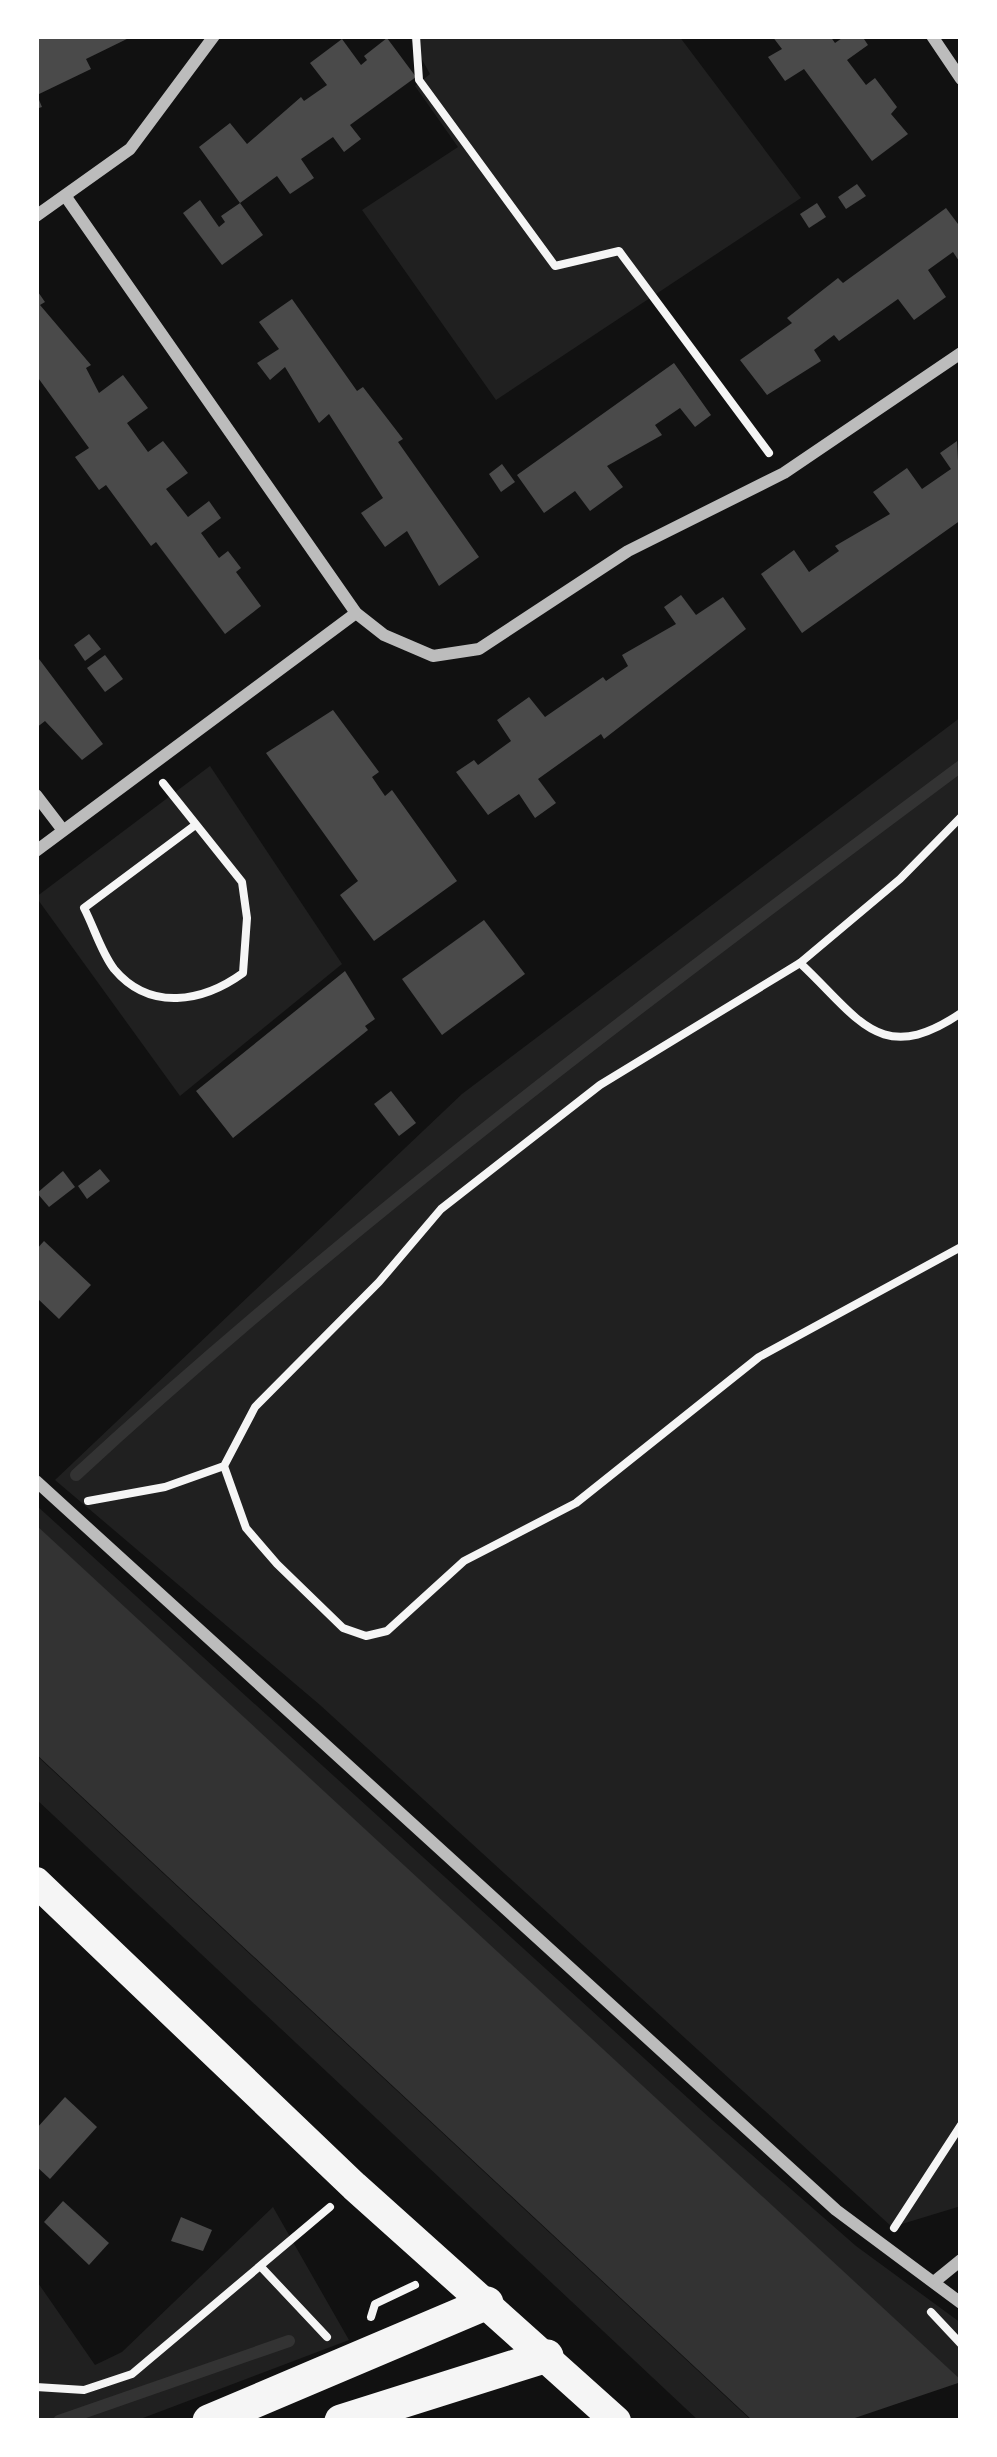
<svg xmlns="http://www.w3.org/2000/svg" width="997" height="2457" font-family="'Libre Baskerville',serif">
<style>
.green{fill:#202020}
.water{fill:#333}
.pier{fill:#111}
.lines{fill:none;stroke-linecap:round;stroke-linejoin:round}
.stream{stroke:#333;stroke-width:12}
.building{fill:#4a4a4a}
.path{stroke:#f5f5f5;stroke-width:8}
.minor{stroke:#bcbcbc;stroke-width:12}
.primary{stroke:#f5f5f5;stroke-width:30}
.trunk{stroke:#f5f5f5;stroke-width:33}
</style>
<rect width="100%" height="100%" fill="#111"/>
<!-- green -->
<g class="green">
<path d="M409 36H679L801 198 496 400 362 210 458 147 415 86 430 74Z"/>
<path d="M961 717V2206L892 2227 320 1705 55 1480 462 1094Z"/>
<path d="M210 766 342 964 180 1096 36 897Z"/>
<path d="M36 1505 712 2120 856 2246 961 2323V2381L36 1526Z"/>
<path d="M36 1755 752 2421H699L36 1799Z"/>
<path d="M273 2207 349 2340 135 2421H36V2280L95 2365 122 2352Z"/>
</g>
<!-- water -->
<path class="water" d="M36 1525 961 2380V2421H753L36 1754Z"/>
<!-- pier -->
<path class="pier" d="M961 2382V2421H846Z"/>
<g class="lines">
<!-- stream -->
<g class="stream">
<path d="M76 1475C354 1219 658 992 961 766"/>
<path d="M59 2421 289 2341"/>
</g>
</g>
<!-- building -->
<g class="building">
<path d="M36 36H133L86 59 91 69 37 95 42 107 36 109Z"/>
<path d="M772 36H830L835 43 845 36H862L868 45 847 60 866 85 875 78 897 107 891 114 908 134 872 161 804 69 785 81 768 57 782 49Z"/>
<path d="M387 38 416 77 350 125 361 139 344 152 333 137 301 159 314 178 290 194 277 176 240 203 199 147 230 123 247 144 301 97 304 101 327 85 310 63 342 39 361 65 367 60 364 56Z"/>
<path d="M857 184 866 196 846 209 838 197Z"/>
<path d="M200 200 219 227 225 222 221 216 240 203 263 235 222 265 183 213Z"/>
<path d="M817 203 826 217 809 228 800 214Z"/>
<path d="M946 208 961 228V264L953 252 928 270 946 297 914 320 898 299 839 341 834 335 814 350 821 361 767 395 740 360 792 323 787 318 838 278 843 283Z"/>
<path d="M36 289 45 302 40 305 91 365 86 368 99 393 123 375 148 408 127 423 148 452 163 441 188 473 166 489 188 517 209 501 221 518 201 533 219 558 228 551 241 568 236 572 261 606 225 634 156 542 151 546 106 485 99 490 75 457 89 448 36 375Z"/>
<path d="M292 299 357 391 363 387 403 439 398 442 479 557 439 586 407 531 385 547 361 513 383 498 329 414 319 423 285 367 270 380 257 363 279 349 259 322Z"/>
<path d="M674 363 711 415 695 427 680 408 655 425 662 435 607 466 623 487 590 511 575 491 544 513 517 475Z"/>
<path d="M957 441 961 520 802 633 761 574 794 550 809 572 839 551 835 546 890 514 873 492 907 468 922 489 951 469 940 453Z"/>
<path d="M502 464 515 482 501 492 489 474Z"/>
<path d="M681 595 696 615 723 597 746 629 604 739 601 734 538 779 556 803 535 818 519 794 488 815 456 772 474 760 478 765 511 741 497 720 529 697 545 717 603 677 606 681 628 666 622 655 676 624 664 607Z"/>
<path d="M89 634 101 649 85 661 74 645Z"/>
<path d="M36 655 103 744 82 760 45 721 36 728Z"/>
<path d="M105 655 123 679 105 692 87 668Z"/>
<path d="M333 710 379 772 372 777 385 796 392 790 457 881 374 941 340 895 358 881 266 753Z"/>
<path d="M484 920 525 974 442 1035 402 979Z"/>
<path d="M345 971 375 1019 365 1026 368 1030 233 1138 196 1091Z"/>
<path d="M391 1091 416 1123 399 1136 374 1104Z"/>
<path d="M100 1169 110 1181 87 1199 78 1186Z"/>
<path d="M63 1171 75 1187 49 1207 37 1193Z"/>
<path d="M44 1241 91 1285 59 1319 36 1297V1250Z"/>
<path d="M65 2097 97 2127 50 2179 36 2166V2129Z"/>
<path d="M63 2201 109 2243 89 2265 44 2222Z"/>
<path d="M181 2217 212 2230 203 2251 171 2241Z"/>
</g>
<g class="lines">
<!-- path -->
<g class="path">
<path d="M416 36 419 80 555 266 619 251 769 453"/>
<path d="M163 783 242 882 247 918 243 973C203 1002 150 1012 114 969 101 952 94 927 84 908L194 826"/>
<path d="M800 963C859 1018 880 1068 961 1013"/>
<path d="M224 1466 246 1528 277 1564 343 1628 366 1636 387 1631 464 1561 576 1503 759 1357 961 1247"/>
<path d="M88 1501 165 1487 224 1466 255 1407 379 1282 441 1209 600 1085 800 963 900 879 961 817"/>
<path d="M894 2228 961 2125"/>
<path d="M262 2268 327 2337"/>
<path d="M931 2312 961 2344"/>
<path d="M371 2317 375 2304 415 2285"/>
<path d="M36 2387 84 2390 132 2374 330 2207"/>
</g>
<!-- minor -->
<g class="minor">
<path d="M932 36 961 79"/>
<path d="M66 197 356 613 384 635 433 656 479 649 628 551 784 473 961 353"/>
<path d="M36 216 130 149 214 36"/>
<path d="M36 795 62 829"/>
<path d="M36 851 356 613"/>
<path d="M36 1481 836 2210 961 2303"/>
<path d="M934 2282 961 2260"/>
</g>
<!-- primary -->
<path class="primary" d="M36 1882 354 2186 616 2421"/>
<!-- trunk -->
<g class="trunk">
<path d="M209 2421 487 2303"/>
<path d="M341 2421 547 2356"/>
</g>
</g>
<!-- border -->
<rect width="997" height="2457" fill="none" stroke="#ffffff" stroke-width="78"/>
</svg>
